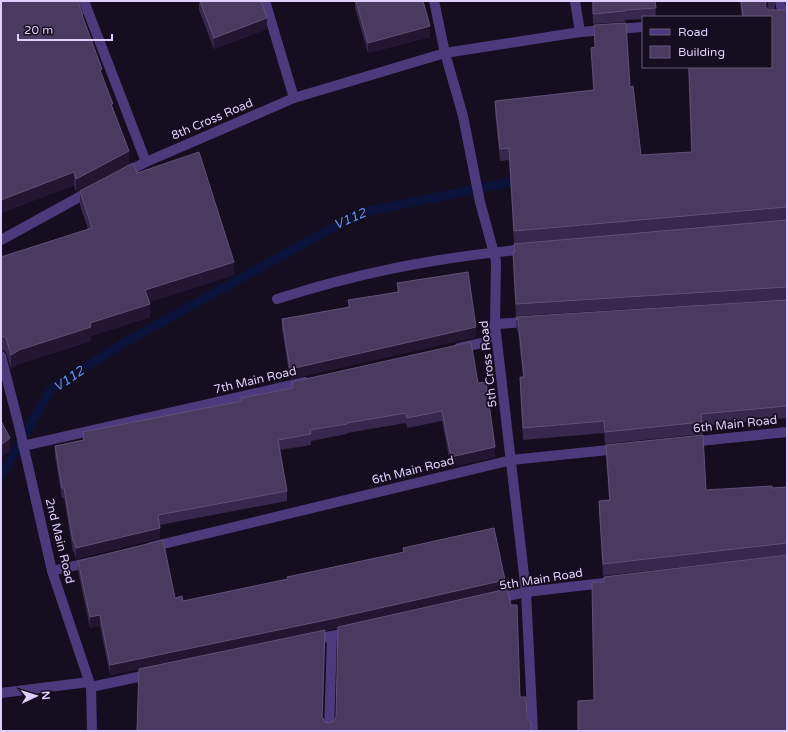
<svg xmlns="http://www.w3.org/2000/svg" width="788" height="732" font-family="'Varela Round',sans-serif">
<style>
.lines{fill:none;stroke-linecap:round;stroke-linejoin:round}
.stream{stroke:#0c133b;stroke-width:9}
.minor{stroke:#4b3b7c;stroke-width:10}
.wall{fill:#37284d;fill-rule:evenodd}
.shaded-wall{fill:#221633}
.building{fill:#493a60;stroke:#605178}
.labels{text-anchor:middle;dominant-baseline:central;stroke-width:3.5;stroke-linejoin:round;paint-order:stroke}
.street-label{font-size:12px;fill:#decffc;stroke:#150e20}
.water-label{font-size:13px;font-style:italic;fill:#6393f7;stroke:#150e20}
</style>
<rect width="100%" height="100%" fill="#150e20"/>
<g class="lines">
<!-- stream -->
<path class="stream" d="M1 476 51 389 122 344 359 213 522 180"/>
<!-- minor -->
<g class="minor">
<path d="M84 1 146 162"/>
<path d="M265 1 294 98"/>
<path d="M434 1 445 53 463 116 480 202 496 261 495 324 526 592 533 731"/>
<path d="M575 1 580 32"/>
<path d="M780 1 783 16"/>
<path d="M124 173 146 162 294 98 445 53 580 32 643 27"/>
<path d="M1 240 92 190"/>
<path d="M277 299C357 273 445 256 528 249"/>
<path d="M459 348 486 342 495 324 529 322"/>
<path d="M1 356 18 422 52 571 91 687 92 731"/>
<path d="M690 442 787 432"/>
<path d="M23 446 305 382"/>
<path d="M151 547 511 460 618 449"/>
<path d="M52 571 91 562"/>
<path d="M496 599 526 592 604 583"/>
<path d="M312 640 351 632"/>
<path d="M91 687 152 674"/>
<path d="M1 693 89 682"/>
<path d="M329 731 332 636"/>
</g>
</g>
<!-- wall -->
<g class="wall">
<path d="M199 1H261L267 29 214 49 199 10Z"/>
<path d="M355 1H423L430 37 368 53 355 8Z"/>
<path d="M592 1H655L656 17H643V19L625 20V22L593 24Z"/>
<path d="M740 1H775V10H787V220L514 244 509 160 500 161 495 113V101L593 91 591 48 595 47 594 25 630 87 641 155 691 152 688 67H771V17H742Z"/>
<path d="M83 18 113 109 129 164 76 192 74 185 1 213Z"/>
<path d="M137 173 234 275 149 302 150 317 91 336V341L19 364 11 369 6 352 2 350H1V257L88 229 80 205V191Z"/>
<path d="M787 220V300L516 316 513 264V252H514V244Z"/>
<path d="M397 283 476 337 290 379 282 329V319L348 307V300L397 292Z"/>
<path d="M787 300V418L702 426V434L605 444 604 433 523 440 520 389V377H523L518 331 517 332 516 317Z"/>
<path d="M292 382 478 383 495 457 451 467 442 421 407 428 406 423 347 433V434L311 441V445L280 450 287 491V501L160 525V538L76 559 74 551 73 552 64 498H62L55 456V446L83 440V432L241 401V398L292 388Z"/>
<path d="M606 445 706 490 787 487V555L603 576 599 513V501L609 500 606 457Z"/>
<path d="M403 548 505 589 520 697 527 718 137 731 149 667 110 675 100 626 90 628 78 571V561L175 598 183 601 287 579V577L403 552ZM338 628 336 717 334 721 329 723 325 722 323 717 325 631Z"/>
</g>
<!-- shaded-wall -->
<g class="shaded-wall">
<path d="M766 1H768V11L765 6Z"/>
<path d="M267 18V29L214 49V38Z"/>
<path d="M430 26V37L368 53V43Z"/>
<path d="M129 151V164L76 192V179Z"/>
<path d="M74 172V185L1 213V200Z"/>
<path d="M234 262V275L145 304V290Z"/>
<path d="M150 304V317L91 336V341L19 364 11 369V355L19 350 90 323Z"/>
<path d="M476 327V337L290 379V369Z"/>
<path d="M2 336V350H1V337Z"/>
<path d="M10 438V451L1 458V445Z"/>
<path d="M495 447V457L451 467V457Z"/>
<path d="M160 528V538L76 559V548Z"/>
<path d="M505 580V590L325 631 322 731 325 631 110 675V665Z"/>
<path d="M100 615V626L90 628V617Z"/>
</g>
<!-- building -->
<g class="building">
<path d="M1 1H78L83 15H82L102 69 100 70 113 104H111L129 151 76 179 74 172 1 200Z"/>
<path d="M200 1H261L267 18 214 38Z"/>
<path d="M356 1H423L430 26 368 43Z"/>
<path d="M593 1H655L656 8 625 10V11L593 14Z"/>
<path d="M741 1H766L765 6 768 10H787V207L514 231 509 148 500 149 495 101 594 90 591 48 595 47 594 25 626 23 630 87 633 86 641 155 692 152 689 67H771V17H743Z"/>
<path d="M199 152 234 262 145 290 150 304 90 323 91 327 19 350 11 355 6 338 2 336 1 337V257L92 228 80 191 133 163 137 173Z"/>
<path d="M787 220V287L516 304 513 252H515L514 244Z"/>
<path d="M468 272 476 327 290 369 282 319 350 307 348 300 399 292 397 283Z"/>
<path d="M787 300V406L701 414 702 422 605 432 604 421 523 428 520 377H524L518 319 517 320 516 317Z"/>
<path d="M471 342 478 383 486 382 495 447 451 457 442 411 407 418 406 413 347 423V424L310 430 311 434 278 440 287 491 158 515 160 528 76 548 74 541H73L64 488H62L55 446 84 440 83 432 242 401 241 398 293 388 292 382Z"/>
<path d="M1 421 10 438 1 445Z"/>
<path d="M703 435 706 490 772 486V488L787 487V543L603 564 599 501 610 500 606 445Z"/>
<path d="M494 528 505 580 331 619 110 665 100 615 90 617 78 561 163 540 175 598 182 596 183 601 288 579 287 577 404 552 403 548Z"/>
<path d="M787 555V731H578V701L594 700 592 582H604V577Z"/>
<path d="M507 589 511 605H517L520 697H526L527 718 531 723V731H137L139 669 325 630 322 717 325 722 329 723 334 721 336 717 338 627Z"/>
</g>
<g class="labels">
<!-- street labels -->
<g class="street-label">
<text transform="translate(212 119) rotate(-23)">8th Cross Road</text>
<text transform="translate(488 364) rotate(-96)">5th Cross Road</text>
<text transform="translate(255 380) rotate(-13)">7th Main Road</text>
<text transform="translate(735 424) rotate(-6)">6th Main Road</text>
<text transform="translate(413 470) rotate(-14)">6th Main Road</text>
<text transform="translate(60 541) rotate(76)">2nd Main Road</text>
<text transform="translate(541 579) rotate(-9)">5th Main Road</text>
</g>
<!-- water labels -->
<g class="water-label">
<text transform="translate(350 219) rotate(-24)">V112</text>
<text transform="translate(69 379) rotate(-34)">V112</text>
</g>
</g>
<!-- border -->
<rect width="788" height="732" fill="none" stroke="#decffc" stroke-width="4"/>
<!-- legend -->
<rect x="642" y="16" width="130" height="52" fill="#150e20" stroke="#655b78"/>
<rect x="650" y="29" width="20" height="6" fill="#4b3b7c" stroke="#655b78"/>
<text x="678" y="36" font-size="12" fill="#decffc">Road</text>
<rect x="650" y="46" width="20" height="12" fill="#493a60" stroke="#655b78"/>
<text x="678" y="56" font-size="12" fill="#decffc">Building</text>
<!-- north arrow -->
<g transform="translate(36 696) rotate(86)" stroke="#150e20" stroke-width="3" paint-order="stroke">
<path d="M0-3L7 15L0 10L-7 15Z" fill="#decffc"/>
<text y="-6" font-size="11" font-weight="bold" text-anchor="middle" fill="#decffc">N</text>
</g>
<!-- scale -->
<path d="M18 34v6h94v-6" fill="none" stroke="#decffc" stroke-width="2"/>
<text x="24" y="34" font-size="12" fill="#decffc" stroke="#150e20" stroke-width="3" paint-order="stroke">20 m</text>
</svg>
